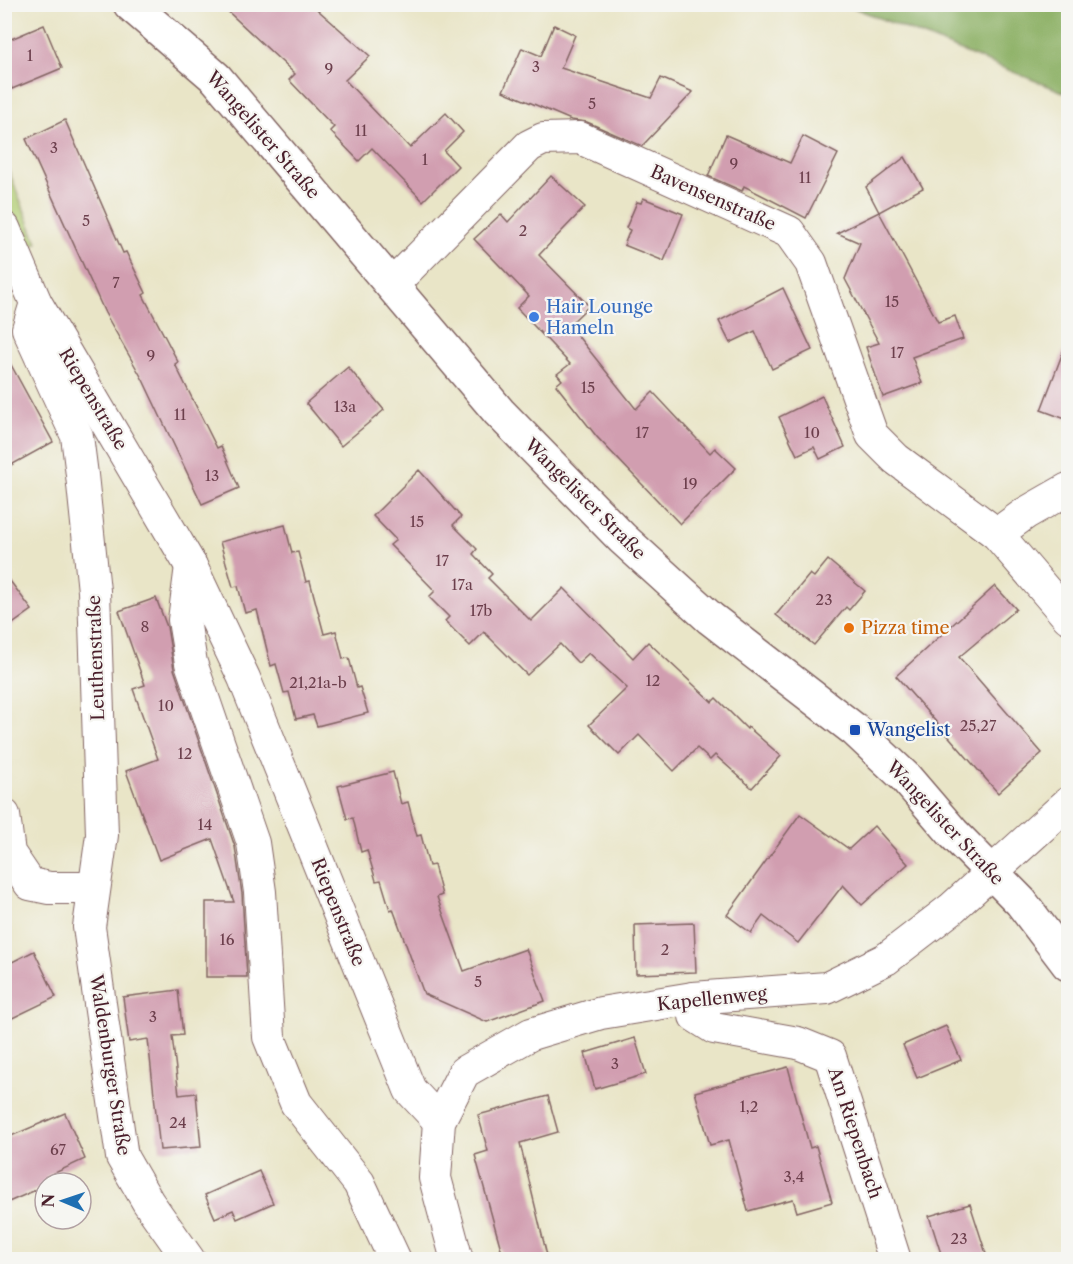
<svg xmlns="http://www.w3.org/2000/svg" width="1073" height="1264" font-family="'Libre Caslon Text',serif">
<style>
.green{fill:#b1cd73;stroke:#7e764f;stroke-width:1.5}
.forest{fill:#8cb065;stroke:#6b6848;stroke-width:1.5}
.building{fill:#d19eb0}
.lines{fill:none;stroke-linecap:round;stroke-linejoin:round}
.street-casing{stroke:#826462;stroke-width:34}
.primary-casing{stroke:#826462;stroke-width:36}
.street{stroke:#fff;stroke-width:32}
.primary{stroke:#fff;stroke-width:33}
.shop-dot{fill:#3f7fe0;stroke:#f6f6f2;stroke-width:2}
.food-dot{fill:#e8710a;stroke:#f6f6f2;stroke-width:2}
.transit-dot{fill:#1a4fb4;stroke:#f6f6f2;stroke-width:2}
.labels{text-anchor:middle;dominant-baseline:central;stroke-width:4.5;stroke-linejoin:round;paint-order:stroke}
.number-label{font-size:15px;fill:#6c3f4c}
.street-label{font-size:18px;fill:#4a1f2b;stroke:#f6f6f2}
.shop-label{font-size:18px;fill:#366cbe;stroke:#f6f6f2;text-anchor:start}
.food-label{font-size:18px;fill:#c56008;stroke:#f6f6f2;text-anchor:start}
.transit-label{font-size:18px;fill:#164399;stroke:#f6f6f2;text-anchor:start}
</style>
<rect width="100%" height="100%" fill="#f6f6f2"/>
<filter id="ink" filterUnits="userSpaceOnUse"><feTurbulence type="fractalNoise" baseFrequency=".0167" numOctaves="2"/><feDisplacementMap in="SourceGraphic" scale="12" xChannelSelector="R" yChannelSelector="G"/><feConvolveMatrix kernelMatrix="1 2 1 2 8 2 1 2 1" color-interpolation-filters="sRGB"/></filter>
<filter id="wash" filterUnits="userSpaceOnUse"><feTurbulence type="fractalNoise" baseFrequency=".008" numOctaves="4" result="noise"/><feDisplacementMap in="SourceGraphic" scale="24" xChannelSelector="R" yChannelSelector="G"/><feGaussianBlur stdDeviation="1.35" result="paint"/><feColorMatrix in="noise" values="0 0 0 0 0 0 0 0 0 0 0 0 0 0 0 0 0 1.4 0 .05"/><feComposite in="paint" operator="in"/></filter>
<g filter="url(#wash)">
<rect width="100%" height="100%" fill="#e9e5c7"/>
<!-- green -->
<path class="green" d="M4 159 37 243 5 255H4Z"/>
<!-- forest -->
<path class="forest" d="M847 5H1068V94Z"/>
<g id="blocks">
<!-- building -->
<g class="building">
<path d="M220 4H311L370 56 345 80 410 148 446 113 463 132 444 151 458 166 423 201 372 148 359 161 330 131 334 127 289 80 295 74Z"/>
<path d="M44 25 62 68 12 89 4 71V42Z"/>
<path d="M554 25 575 35 561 68 651 98 661 78 693 92 642 146 587 122 571 120 503 91 522 48 541 56Z"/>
<path d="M65 120 123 253 126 252 146 293 143 295 178 362 175 364 217 448 221 446 239 488 202 504 143 380 105 313 26 139Z"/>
<path d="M726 135 790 163 803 136 838 154 806 218 744 186 742 191 708 176Z"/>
<path d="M905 157 923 188 879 212 866 187Z"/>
<path d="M551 176 585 207 539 255 589 306 569 325 636 409 653 392 710 453 715 448 736 468 680 524 597 437 556 385 562 380 557 374 570 364 517 308 529 296 474 239 501 214 508 222Z"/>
<path d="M643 198 683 214 664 261 624 245 630 230 626 228 637 202 641 203Z"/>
<path d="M879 212 938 322 955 316 963 339 912 357 922 383 883 397 866 347 879 343 845 279 860 243 837 233Z"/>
<path d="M783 288 812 350 772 369 755 331 730 343 719 321Z"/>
<path d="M1066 344 1068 345V420L1041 410Z"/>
<path d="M4 352 53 442 4 469Z"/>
<path d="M348 367 384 410 341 446 306 403Z"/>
<path d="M822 396 845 447 820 459 814 447 797 455 779 417Z"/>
<path d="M419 470 461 517 453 525 477 549 473 554 492 574 488 578 531 621 564 588 633 658 648 642 712 702 716 698 747 729 748 727 781 756 752 788 715 755 710 760 697 748 674 771 639 735 619 755 589 725 627 688 589 653 578 663 560 644 527 675 484 632 470 646 445 621 449 617 429 597 435 591 390 545 396 540 373 516Z"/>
<path d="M285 525 292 553 298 552 306 582 310 581 324 634 336 631 343 659 349 658 357 688 360 687 368 713 317 726 313 715 296 719 289 692 284 693 276 664 271 666 257 610 245 613 238 586 233 587 220 542Z"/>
<path d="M828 560 865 591 849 610 846 607 814 645 776 615 810 574 814 577Z"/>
<path d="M4 573 32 610 4 630Z"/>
<path d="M995 586 1016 609 959 657 1042 753 998 793 896 676Z"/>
<path d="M156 598 167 627 174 669 235 847 242 894 247 977H206V902H234L212 839 159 860 126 771 158 759 133 689 145 685 119 611Z"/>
<path d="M393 772 401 804 408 802 417 836 421 835 429 866 434 865 442 895 437 897 464 971 526 949 545 1001 487 1022 424 994 393 909 390 910 381 880 376 881 367 850 361 852 353 818 347 819 338 786Z"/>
<path d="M800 814 849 849 874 826 908 864 862 905 843 885 798 943 763 916 751 933 727 915Z"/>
<path d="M694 923 696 972 636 974 635 925Z"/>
<path d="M34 951 56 997 4 1022V966Z"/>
<path d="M178 990 183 1035 172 1036 179 1095 196 1093 201 1147 160 1150 148 1039 129 1042 123 997Z"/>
<path d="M946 1026 961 1060 917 1078 903 1045Z"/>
<path d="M635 1038 646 1074 595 1089 585 1053Z"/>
<path d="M788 1067 810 1148 816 1146 832 1202 797 1212 793 1199 748 1211 729 1140 710 1145 695 1092Z"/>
<path d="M548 1096 558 1132 520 1143 548 1260H504L475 1155 488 1151 478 1115Z"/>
<path d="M65 1113 85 1159 46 1177 49 1183H45V1186L4 1204V1139Z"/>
<path d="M259 1171 273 1203 237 1219 233 1210 215 1218 205 1195Z"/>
<path d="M970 1204 988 1260H943L929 1216Z"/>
</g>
</g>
</g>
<g filter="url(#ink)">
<use href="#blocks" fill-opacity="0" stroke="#826462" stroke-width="1.5"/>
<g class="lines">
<defs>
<g id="street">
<path d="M4 228 36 303 191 566 244 678 410 1090 439 1121"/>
<path d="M393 284 529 146 543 139 580 138 789 232 811 263 872 435 896 459 997 534 1068 617"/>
<path d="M36 303 28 329 77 436 82 475 94 591 102 835 89 927 122 1157 148 1202 189 1260"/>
<path d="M997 534 1026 513 1068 489"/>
<path d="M191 566 184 620 191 663 253 843 260 892 269 1037 296 1103 359 1183 395 1260"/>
<path d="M4 815 9 853 30 884 49 888H93"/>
<path d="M693 998 695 1016 714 1028 798 1043 830 1056 895 1260"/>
<path d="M457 1260 435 1178 439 1121 464 1072 531 1034 601 1013 693 998 827 988 886 959 951 909 1068 803"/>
</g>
<path id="primary" d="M130 4 216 78 499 412 622 538 710 618 855 730 905 777 953 833 1021 902 1068 964"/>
</defs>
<!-- street casing -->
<use href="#street" class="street-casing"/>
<!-- primary casing -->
<use href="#primary" class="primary-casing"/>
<!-- street -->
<use href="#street" class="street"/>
<!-- primary -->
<use href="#primary" class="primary"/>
</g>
</g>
<!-- markers -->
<circle class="shop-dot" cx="534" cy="317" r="6"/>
<circle class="food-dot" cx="849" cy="628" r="6"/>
<rect class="transit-dot" x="849" y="724" width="12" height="12" rx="3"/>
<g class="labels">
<!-- number labels -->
<g class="number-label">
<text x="30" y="55">1</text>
<text x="536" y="66">3</text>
<text x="329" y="68">9</text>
<text x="592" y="103">5</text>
<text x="361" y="130">11</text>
<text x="54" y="147">3</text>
<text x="425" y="159">1</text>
<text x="734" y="163">9</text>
<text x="805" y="177">11</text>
<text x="86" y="220">5</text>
<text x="523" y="230">2</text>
<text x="116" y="282">7</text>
<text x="892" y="301">15</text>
<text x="897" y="352">17</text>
<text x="151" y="355">9</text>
<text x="588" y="387">15</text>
<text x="345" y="406">13a</text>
<text x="180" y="414">11</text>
<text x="642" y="432">17</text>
<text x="812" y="432">10</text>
<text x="212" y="475">13</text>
<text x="690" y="483">19</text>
<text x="417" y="521">15</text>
<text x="442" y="560">17</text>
<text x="462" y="584">17a</text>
<text x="824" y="599">23</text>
<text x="481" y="610">17b</text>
<text x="145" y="626">8</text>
<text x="653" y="680">12</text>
<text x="318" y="682">21,21a-b</text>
<text x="166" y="705">10</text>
<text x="978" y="725">25,27</text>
<text x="185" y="753">12</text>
<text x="205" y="824">14</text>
<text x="227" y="939">16</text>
<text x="665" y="949">2</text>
<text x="478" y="981">5</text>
<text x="153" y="1016">3</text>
<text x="615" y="1063">3</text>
<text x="749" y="1106">1,2</text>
<text x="178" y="1122">24</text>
<text x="58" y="1149">67</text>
<text x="794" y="1176">3,4</text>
<text x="959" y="1238">23</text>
</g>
<!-- street labels -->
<g class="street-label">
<text transform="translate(263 135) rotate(49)">Wangelister Straße</text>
<text transform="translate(713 198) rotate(24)">Bavensenstraße</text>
<text transform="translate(93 399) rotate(59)">Riepenstraße</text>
<text transform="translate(585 499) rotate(45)">Wangelister Straße</text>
<text transform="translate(96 658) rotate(-92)">Leuthenstraße</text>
<text transform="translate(945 823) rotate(47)">Wangelister Straße</text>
<text transform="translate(338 912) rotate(68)">Riepenstraße</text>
<text transform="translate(712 999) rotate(-6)">Kapellenweg</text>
<text transform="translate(110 1065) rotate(81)">Waldenburger Straße</text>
<text transform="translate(855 1133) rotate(72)">Am Riepenbach</text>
</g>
<!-- shop labels -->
<g class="shop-label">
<text x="546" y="307">Hair Lounge<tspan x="546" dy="21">Hameln</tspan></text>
</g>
<!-- food labels -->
<g class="food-label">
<text x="861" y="628">Pizza time</text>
</g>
<!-- transit labels -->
<g class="transit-label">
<text x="867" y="730">Wangelist</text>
</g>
</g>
<!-- margin -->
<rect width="1073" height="1264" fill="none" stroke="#f6f6f2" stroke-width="24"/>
<!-- north arrow -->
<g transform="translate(63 1201) rotate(272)"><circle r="28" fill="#f6f6f2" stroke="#b1a0a2" stroke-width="1.5"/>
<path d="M0-4.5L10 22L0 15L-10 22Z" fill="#1f6fb2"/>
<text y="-9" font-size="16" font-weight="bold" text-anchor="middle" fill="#4a1f2b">N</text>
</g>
</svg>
